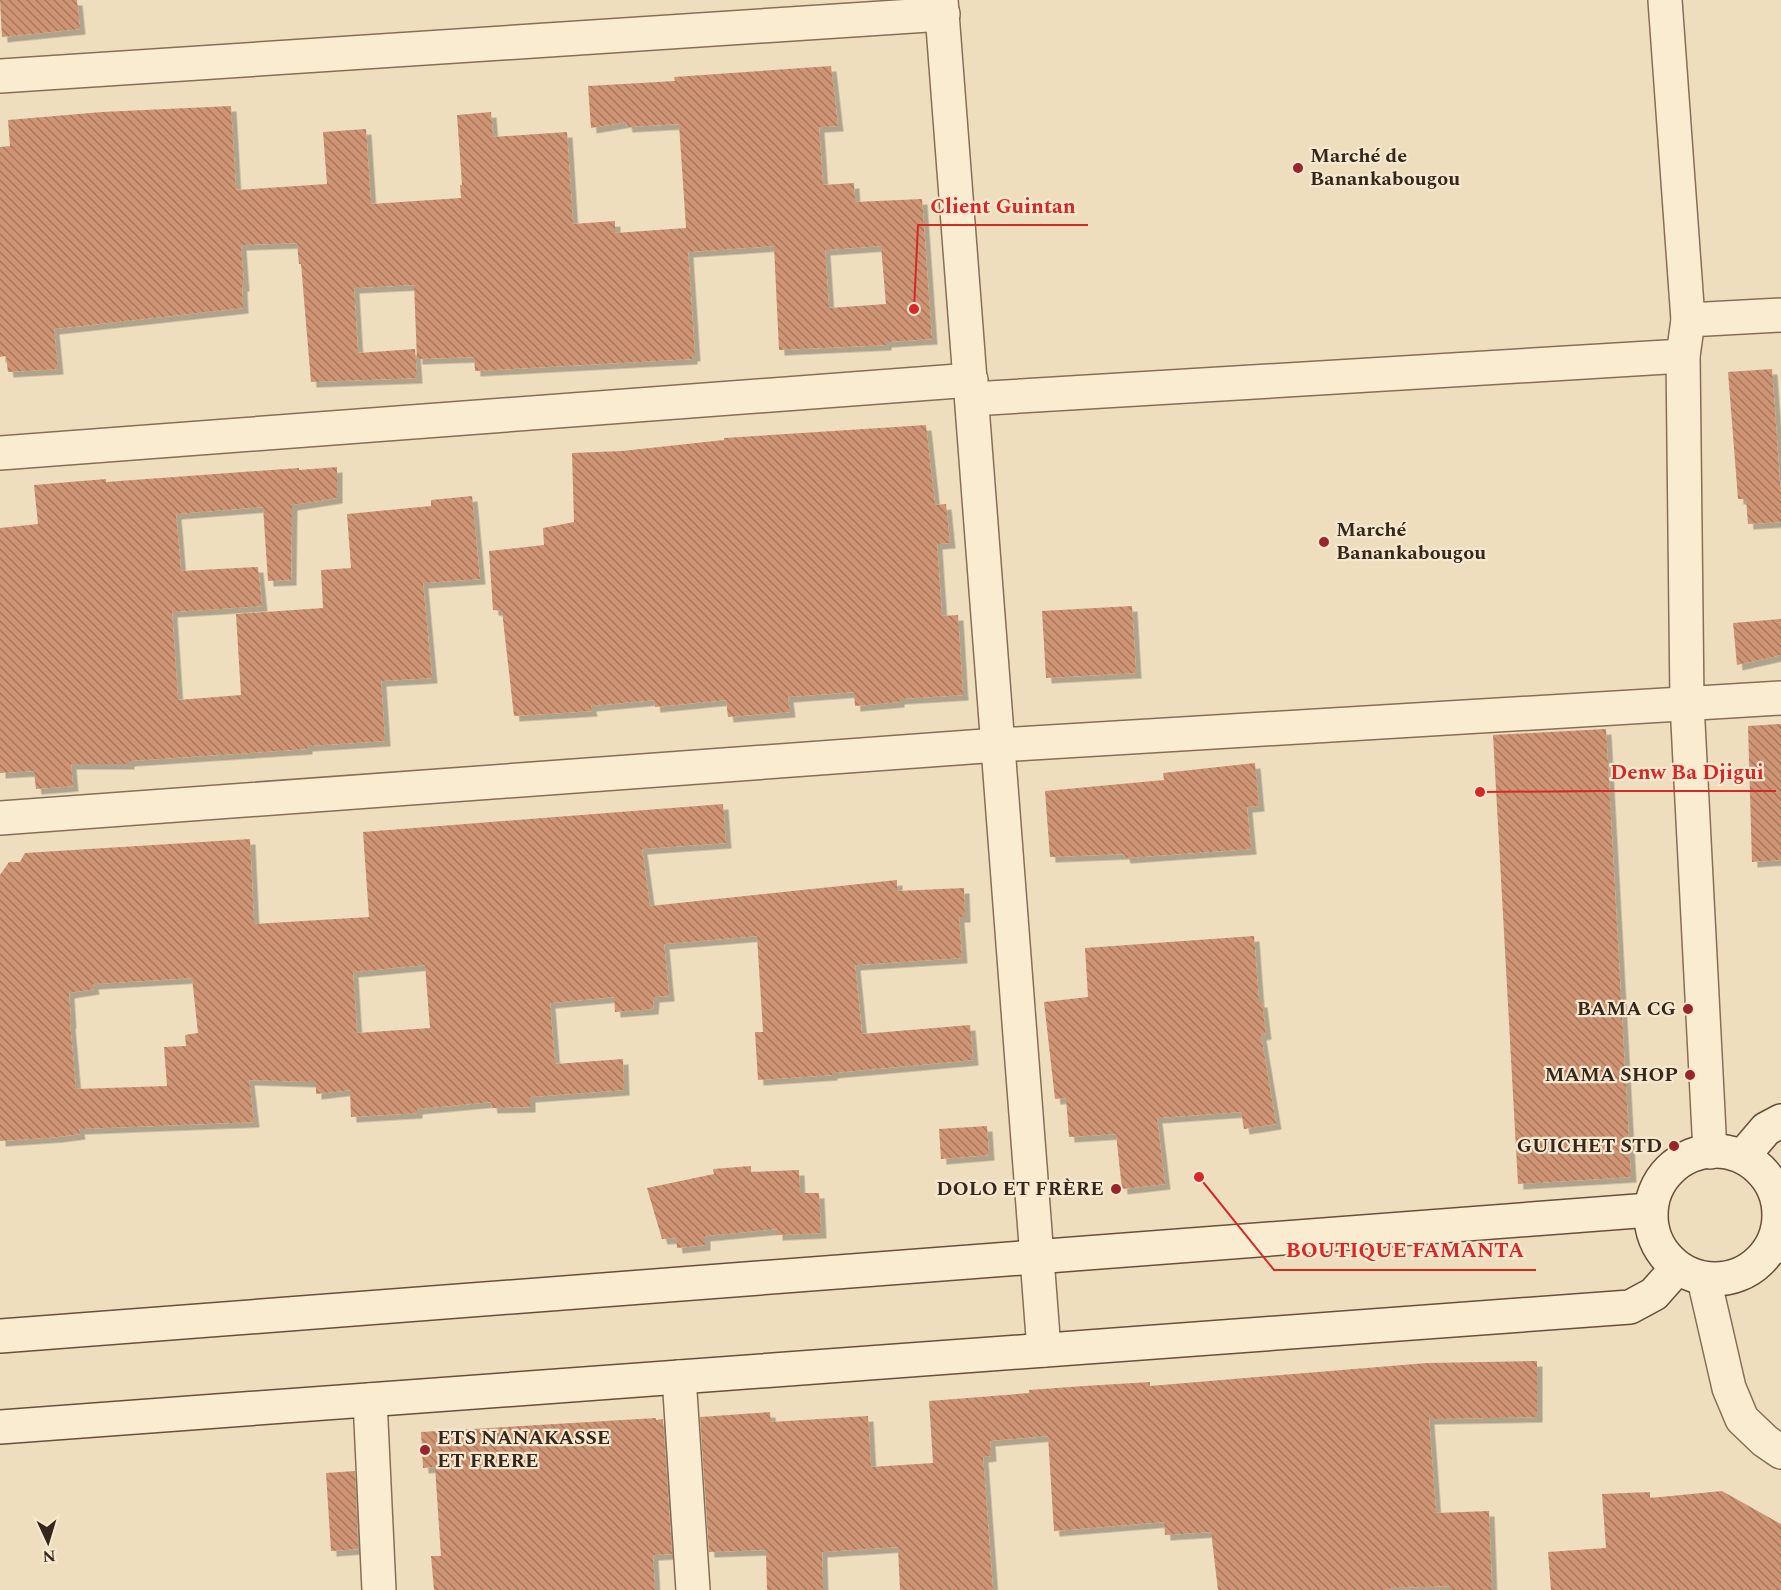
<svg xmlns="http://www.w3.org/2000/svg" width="1781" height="1590" font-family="Spectral,serif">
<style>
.building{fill:url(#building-back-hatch);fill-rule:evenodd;filter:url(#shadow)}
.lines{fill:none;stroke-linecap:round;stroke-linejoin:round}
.street-casing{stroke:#886e56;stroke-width:36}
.secondary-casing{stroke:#694f3a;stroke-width:36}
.street{stroke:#faecd1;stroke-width:33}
.secondary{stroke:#faecd1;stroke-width:33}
.poi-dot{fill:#98252c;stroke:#f6e8ce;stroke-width:2}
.labels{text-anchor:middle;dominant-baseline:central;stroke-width:4.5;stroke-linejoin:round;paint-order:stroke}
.poi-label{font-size:20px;font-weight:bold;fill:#36271c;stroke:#f6e8ce;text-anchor:end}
.leader{fill:none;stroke:#d62828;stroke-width:2}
.callout-dot{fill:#d62828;stroke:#f6e8ce;stroke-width:2}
.callout-label{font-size:21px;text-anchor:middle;font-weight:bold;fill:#d62828;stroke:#f6e8ce;stroke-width:4.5;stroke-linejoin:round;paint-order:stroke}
</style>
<defs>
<pattern id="building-back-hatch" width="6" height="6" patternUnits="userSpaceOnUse" patternTransform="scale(1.5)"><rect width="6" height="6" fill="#ce9473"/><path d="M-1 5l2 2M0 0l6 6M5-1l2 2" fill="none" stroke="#a8795e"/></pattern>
<filter id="shadow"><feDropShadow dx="5.5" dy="5.5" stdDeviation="0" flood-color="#0004"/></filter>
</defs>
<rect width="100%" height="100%" fill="#efdebe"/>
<!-- building -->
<g class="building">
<path d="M0 0H77L80 29 2 37Z"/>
<path d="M831 66 838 126 819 127 823 185 854 183 855 202 922 199 932 339 886 342V345L779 350 774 246 688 252 695 356H692V359L475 371 474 357 417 359 414 285 354 288 358 353 415 349 417 378 311 382 301 264H299L297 243 241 245 244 286H242L243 308 54 329 58 369 8 372 6 356 0 357V147L10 146 8 120 102 112 231 106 236 190 327 184 323 132 366 129 371 204 461 198 460 185H462L457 115 491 112 493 137 567 132 573 224 615 221V233L686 228 679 124 627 127 626 122 591 128 588 86 675 81 674 77ZM881 246 886 304 829 308 825 250Z"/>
<path d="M1772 369 1781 496V522L1748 524 1746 499H1738L1728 372Z"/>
<path d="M926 425 935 505 946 504 950 543 937 544 942 616 958 615 963 695 899 699V702L855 706 854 692 788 697 790 712 728 717 726 700 655 707 654 700 591 706 592 711 514 716 502 611 493 610 489 551 544 545 543 528 574 522 572 453 622 451 724 440V438Z"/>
<path d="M337 467V498L292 505 291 580 268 581 263 507 176 514 181 571 258 567 262 606 172 612 178 700 241 695 236 614 323 608 321 570 351 568 347 514 431 506V500L472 496 480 579 423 583 432 678 381 681 385 741 307 746V749L129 761V764H71L73 786 36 789 34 771 0 773V528L38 524 34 485 106 479V482L299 468V470Z"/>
<path d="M1132 606 1136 673 1046 678 1042 611Z"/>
<path d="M1781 619V655L1737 665 1733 623Z"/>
<path d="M1781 724V860L1752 862 1748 726Z"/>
<path d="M1606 729 1631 1177 1518 1184 1493 735Z"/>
<path d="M1255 763 1259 806 1247 807 1251 849 1125 858 1124 854 1050 857 1045 791 1164 780 1163 773Z"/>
<path d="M723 804 726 843 642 849 650 906 897 880V891L964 888 965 917H959L962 958 855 965 862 1034 970 1025 973 1060 832 1073V1075L758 1080 755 1032H763L757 936 664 944 669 996 654 997 653 1009 615 1012 614 997 550 1003 555 1064 623 1059 624 1090 530 1097V1107L492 1108 491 1102 417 1109V1113L351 1117 350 1090 316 1094V1082L249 1080 254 1122 79 1129 80 1134 57 1137 0 1141V875L9 862H20L25 853 250 839 254 924 369 917 363 832ZM425 965 430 1028 357 1033 353 972ZM192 978 198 1033 185 1035 186 1046 164 1047 167 1086 76 1089 70 1023H71L69 993 94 989 93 984Z"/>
<path d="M1254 936 1259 1002H1262L1266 1034 1261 1035 1276 1124 1244 1129 1241 1112 1157 1118 1165 1184 1122 1189 1116 1134 1069 1137 1066 1098 1055 1099 1044 1002 1088 997 1085 948Z"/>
<path d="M987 1126 989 1155 941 1159 939 1129Z"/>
<path d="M751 1166V1172L799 1170 800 1193H819L821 1233 777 1235V1229L705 1236V1245L677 1248 676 1238 662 1239 647 1188 714 1174 713 1169Z"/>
<path d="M1537 1361V1417L1429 1419 1436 1513 1489 1511 1492 1590H1450V1586L1390 1588V1590H1218L1211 1532 1165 1535 1164 1522 1054 1531 1048 1436 990 1441 991 1456 983 1457 993 1590H900L898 1547 822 1552 823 1590H767L766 1550 709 1552 700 1417 770 1412 771 1422 868 1416 871 1467 933 1463 929 1401 1029 1393V1390L1084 1386 1150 1382V1386L1427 1363Z"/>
<path d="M656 1418V1420L663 1419 672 1554 653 1555 655 1590H434L431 1556H441L435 1467 423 1468 421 1432Z"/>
<path d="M355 1471 358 1549 331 1551 326 1473Z"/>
<path d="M1722 1491 1781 1524V1590H1551L1548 1552 1606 1548 1602 1494 1650 1492V1498Z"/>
</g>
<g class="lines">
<defs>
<g id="street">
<path d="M941 0 1044 1350"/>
<path d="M1665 0 1688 320 1683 356 1687 703 1710 1152"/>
<path d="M0 76 943 14"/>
<path d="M1688 320 1781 315"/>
<path d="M972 399 1683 356"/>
<path d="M0 453 971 380"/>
<path d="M0 818 998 745 1781 698"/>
<path d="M1772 1247 1781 1246"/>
<path d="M1704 1279 1729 1388 1742 1419 1765 1441 1781 1452"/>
<path d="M679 1377 693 1590"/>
<path d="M370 1400 379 1590"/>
</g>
<g id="secondary">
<circle cx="1715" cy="1215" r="64"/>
<path d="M1743 1156 1766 1129 1781 1121"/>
<path d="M0 1336 1650 1210"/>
<path d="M0 1427 1630 1307 1654 1294 1677 1268"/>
</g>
</defs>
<!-- street casing -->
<use href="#street" class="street-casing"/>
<!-- secondary casing -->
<use href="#secondary" class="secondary-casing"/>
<!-- street -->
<use href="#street" class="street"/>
<!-- secondary -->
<use href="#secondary" class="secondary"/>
</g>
<!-- markers -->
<g class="poi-dot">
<circle cx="1298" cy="168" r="6"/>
<circle cx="1324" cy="542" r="6"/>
<circle cx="1688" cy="1009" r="6"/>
<circle cx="1690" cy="1075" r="6"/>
<circle cx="1674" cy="1146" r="6"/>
<circle cx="1116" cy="1189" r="6"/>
<circle cx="425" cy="1450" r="6"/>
</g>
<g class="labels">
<!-- poi labels -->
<g class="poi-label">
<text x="1310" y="156" text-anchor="start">Marché de<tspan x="1310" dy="23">Banankabougou</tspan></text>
<text x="1336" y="530" text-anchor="start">Marché<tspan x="1336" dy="23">Banankabougou</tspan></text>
<text x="1676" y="1009">BAMA CG</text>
<text x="1678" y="1075">MAMA SHOP</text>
<text x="1662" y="1146">GUICHET STD</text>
<text x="1104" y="1189">DOLO ET FRÈRE</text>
<text x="437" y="1438" text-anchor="start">ETS NANAKASSE<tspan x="437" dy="23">ET FRERE</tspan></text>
</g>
</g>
<!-- callouts -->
<path class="leader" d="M914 309L918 225H1088M1480 792L1599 791H1776M1199 1177L1274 1270H1536"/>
<g class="callout-dot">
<circle cx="914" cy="309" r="6"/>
<circle cx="1480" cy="792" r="6"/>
<circle cx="1199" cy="1177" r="6"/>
</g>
<g class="callout-label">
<text x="1003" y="213">Client Guintan</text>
<text x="1687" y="779">Denw Ba Djigui</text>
<text x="1405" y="1257">BOUTIQUE FAMANTA</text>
</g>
<!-- north arrow -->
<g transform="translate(48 1542) rotate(176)" stroke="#f6e8ce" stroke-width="4.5" paint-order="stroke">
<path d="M0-4.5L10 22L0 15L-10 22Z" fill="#36271c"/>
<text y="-9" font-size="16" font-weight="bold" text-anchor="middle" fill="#36271c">N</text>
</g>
</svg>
